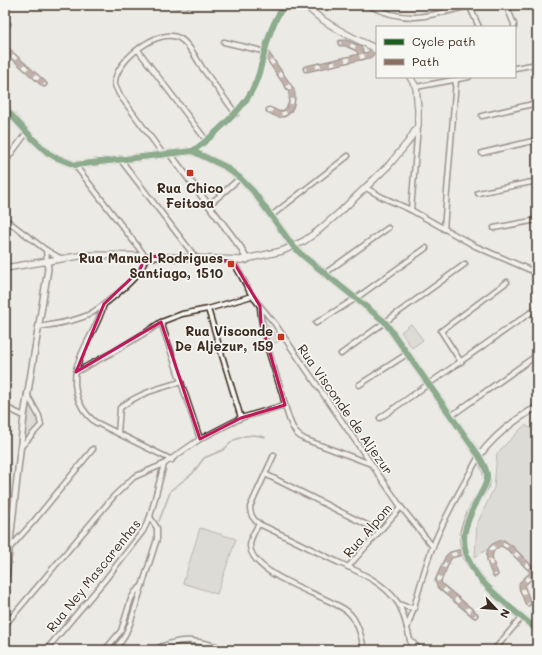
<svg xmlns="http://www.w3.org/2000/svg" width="542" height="655" font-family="Mali,sans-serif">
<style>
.green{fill:#cdcac4;stroke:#847a71}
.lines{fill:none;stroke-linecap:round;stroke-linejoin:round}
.stream{stroke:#7c7167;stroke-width:1.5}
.minor-casing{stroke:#3b2a1e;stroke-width:7}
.tertiary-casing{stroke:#3b2a1e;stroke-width:8}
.secondary-casing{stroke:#3b2a1e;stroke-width:8}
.minor{stroke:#f6f6f2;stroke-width:4}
.tertiary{stroke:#f6f6f2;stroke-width:5}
.secondary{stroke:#f6f6f2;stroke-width:5.5}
.quiet{stroke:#8d6e63;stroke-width:5;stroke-dasharray:10 5;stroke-linecap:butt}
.cycleway-casing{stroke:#f6f6f2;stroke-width:8}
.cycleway{stroke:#1b5e20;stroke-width:6}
.marked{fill:none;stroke:#c2185b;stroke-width:3;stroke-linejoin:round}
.poi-dot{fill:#c8321e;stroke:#f6f6f2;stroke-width:1.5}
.labels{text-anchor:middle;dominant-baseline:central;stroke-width:3.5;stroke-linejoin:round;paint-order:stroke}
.poi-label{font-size:13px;font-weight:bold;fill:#3b2a1e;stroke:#f6f6f2;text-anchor:end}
.street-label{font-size:13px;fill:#3b2a1e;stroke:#f6f6f2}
</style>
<rect width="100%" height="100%" fill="#ebeae5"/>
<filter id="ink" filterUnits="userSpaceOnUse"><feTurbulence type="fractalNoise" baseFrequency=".025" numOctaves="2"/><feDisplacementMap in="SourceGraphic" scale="8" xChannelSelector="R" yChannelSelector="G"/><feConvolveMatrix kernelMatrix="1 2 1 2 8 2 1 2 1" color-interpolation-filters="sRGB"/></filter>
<g filter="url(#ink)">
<!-- green -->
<g class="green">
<path d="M263 319 280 341 270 345Z"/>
<path d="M411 324 423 340 412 348 401 332Z"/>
<path d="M30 402 39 424 24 441Z"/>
<path d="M525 425 537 432V571L504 539 475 557 477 524 494 488 497 453Z"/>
<path d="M200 528 236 539 217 594 183 583Z"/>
</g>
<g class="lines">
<!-- stream -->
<g class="stream">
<path d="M156 5 185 9 192 6 215 5"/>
<path d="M159 521 171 490 192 474 204 458 223 450 234 440 245 436 254 435 265 437"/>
<path d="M109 650 123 632 131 611"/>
</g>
<defs>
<g id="minor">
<path d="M368 5C406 25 430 16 469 6"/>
<path d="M469 5 479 27"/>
<path d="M506 5 514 24V27"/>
<path d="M5 27 8 24"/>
<path d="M224 42 258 50"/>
<path d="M341 43H346L359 49 362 57"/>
<path d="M5 49 44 84"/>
<path d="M138 50 206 140"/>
<path d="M261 51 265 52 291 90C294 99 291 116 278 114 275 113 272 111 269 110"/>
<path d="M534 64 537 74"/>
<path d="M515 68 537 64"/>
<path d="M306 69 369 55 376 48"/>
<path d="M416 87 469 77"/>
<path d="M482 116 537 103"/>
<path d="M192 151C201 146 208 139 216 132 235 114 251 100 259 73 266 49 269 25 285 5"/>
<path d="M482 153 537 140"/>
<path d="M163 154 119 94C118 91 116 88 115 85 112 63 159 26 179 38 189 43 197 60 203 69 214 84 225 99 236 114"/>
<path d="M120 159 196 258"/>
<path d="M5 162 27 132"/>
<path d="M366 188 382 197 411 210 475 246 537 273"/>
<path d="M478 193 537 181"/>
<path d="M209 205 240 178"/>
<path d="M411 210 418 126"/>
<path d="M271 216 348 156"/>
<path d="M5 219 46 250 60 258"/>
<path d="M494 228 537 220"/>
<path d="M444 229 456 80"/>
<path d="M46 250 47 261"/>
<path d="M233 261 252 296 275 324 401 507 433 547"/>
<path d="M324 274 388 228"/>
<path d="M104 304C99 324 87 339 80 358 70 381 75 406 95 422L172 460"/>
<path d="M260 307C262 336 273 365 282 393 285 405 288 421 295 431 297 435 301 437 304 439L371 464"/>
<path d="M208 309 241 418"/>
<path d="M161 322 200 439"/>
<path d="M316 323 355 299 426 248"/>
<path d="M39 327C55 324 73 322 88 315 103 307 133 282 142 268 144 264 145 260 145 256L75 165"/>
<path d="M341 354 465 264"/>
<path d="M461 362 441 331 507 282"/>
<path d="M76 372 115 351 148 331 161 322 182 314 208 309 252 296"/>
<path d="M359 385 407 354"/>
<path d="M5 407 24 416"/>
<path d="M451 416 537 355"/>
<path d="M380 418 537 308"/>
<path d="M118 433 120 408C137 394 159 388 181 382"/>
<path d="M20 448 41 425 39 416 27 394"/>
<path d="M274 455 250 507C250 515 253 519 259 524 281 534 303 545 325 556 349 568 382 579 398 603 404 612 410 639 412 650"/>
<path d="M265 474 379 531"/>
<path d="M259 524C255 530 250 539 250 546 252 576 326 595 347 611 357 619 362 638 364 650"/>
<path d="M5 550H8L34 521 93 449"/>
<path d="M466 551 451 555 448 558 438 581 440 586 475 615"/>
<path d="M348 567 401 507"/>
<path d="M495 574C489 561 484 548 502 543L510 548 537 575"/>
<path d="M528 603 522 588V584L535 572"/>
<path d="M399 604 407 607 415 608"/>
<path d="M5 625 114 496 134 477 164 464 200 439 241 418 285 405"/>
<path d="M407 628C417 602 422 573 433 546 445 515 463 486 479 456"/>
<path d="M411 641 420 650"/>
<path d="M118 646 125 650"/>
<path d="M46 650 105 580 143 531 150 517 164 464"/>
<path d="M105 650 121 631 131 599 135 592 142 586"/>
<path d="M114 650 123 639 130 624 157 539V528L150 517"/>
<path d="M155 650C182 635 202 641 228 650"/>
<path d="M494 650 522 617"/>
</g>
<g id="tertiary">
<path d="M5 108 33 139 48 153 55 157 75 165 192 151 224 166 240 178 253 191 293 246 302 255 385 322 479 456C484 466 489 474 486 485 478 499 468 514 464 530 456 572 510 606 537 630"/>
<path d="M170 154 241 248 247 260"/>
<path d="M479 456C495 435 514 420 537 407"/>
<path d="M5 586 24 416 48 269 47 261"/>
</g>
<g id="secondary">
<path d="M306 5C320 22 357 40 377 49"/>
<path d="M5 268 85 255 140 256 241 260 282 251 304 241 318 231 340 212 389 165 408 142 418 126V110L416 87 410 77"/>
</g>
</defs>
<!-- minor casing -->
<use href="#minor" class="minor-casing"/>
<!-- tertiary casing -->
<use href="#tertiary" class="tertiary-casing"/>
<!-- secondary casing -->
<use href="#secondary" class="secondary-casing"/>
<!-- minor -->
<use href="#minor" class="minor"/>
<!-- tertiary -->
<use href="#tertiary" class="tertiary"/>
<!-- secondary -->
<use href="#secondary" class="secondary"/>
<!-- quiet -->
<g class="quiet">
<path d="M5 27 8 24"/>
<path d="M341 43H346L359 49 362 57"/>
<path d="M5 49 44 84"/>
<path d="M265 52 291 90C294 99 291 116 278 114 275 113 272 111 269 110"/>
<path d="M306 69 369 55 376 48"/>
<path d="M466 551 451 555 448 558 438 581 440 586 475 615"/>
<path d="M495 574C489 561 484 548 502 543L510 548 537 575"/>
<path d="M528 603 522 588V584L535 572"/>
</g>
<defs>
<g id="cycleway">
<path d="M5 108 33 139 48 153 55 157 75 165 192 151C201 146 208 139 216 132 235 114 251 100 259 73 266 49 269 25 285 5"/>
<path d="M192 151 224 166 240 178 253 191 293 246 302 255 385 322 479 456C482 462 487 469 487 475 488 482 483 489 480 495 466 523 456 539 473 569 485 589 519 614 537 630"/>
</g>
</defs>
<!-- cycleway casing -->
<use href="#cycleway" class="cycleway-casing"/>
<!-- cycleway -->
<use href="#cycleway" class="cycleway"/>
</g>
</g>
<!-- marked area -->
<path d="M0 0H542V655H0ZM145 256 233 261 260 306 261 322 285 405 241 418 200 439 161 322 76 372 104 304 140 270Z" fill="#ebeae5" fill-opacity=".55" fill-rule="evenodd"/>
<path class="marked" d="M145 256 233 261 260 306 261 322 285 405 241 418 200 439 161 322 76 372 104 304 140 270Z"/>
<!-- markers -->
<g class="poi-dot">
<rect x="186" y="169" width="8" height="8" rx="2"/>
<rect x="227" y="260" width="8" height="8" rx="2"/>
<rect x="277" y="333" width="8" height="8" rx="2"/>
</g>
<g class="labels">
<!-- poi labels -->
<g class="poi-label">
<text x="190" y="187" text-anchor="middle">Rua Chico<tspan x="190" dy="15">Feitosa</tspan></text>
<text x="223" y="257">Rua Manuel Rodrigues<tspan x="223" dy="15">Santiago, 1510</tspan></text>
<text x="273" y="330">Rua Visconde<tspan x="273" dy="15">De Aljezur, 159</tspan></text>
</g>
<!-- street labels -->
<g class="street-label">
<text transform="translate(346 409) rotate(55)">Rua Visconde de Aljezur</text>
<text transform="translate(367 530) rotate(-49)">Rua Alpom</text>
<text transform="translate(93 575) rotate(-51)">Rua Ney Mascarenhas</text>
</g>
</g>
<!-- margin -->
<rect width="542" height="655" fill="none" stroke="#f6f6f2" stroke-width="20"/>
<rect x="10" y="10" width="522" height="635" fill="none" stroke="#3b2a1e" stroke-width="1.5" filter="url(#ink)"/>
<!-- legend -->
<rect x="376" y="26" width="140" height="52" fill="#f6f6f2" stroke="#aba49d"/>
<rect x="384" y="39" width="20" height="6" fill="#1b5e20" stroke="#aba49d"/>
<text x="412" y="46" font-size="12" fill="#3b2a1e">Cycle path</text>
<rect x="384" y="59" width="20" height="6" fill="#8d6e63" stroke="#aba49d"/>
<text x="412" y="66" font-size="12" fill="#3b2a1e">Path</text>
<!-- north arrow -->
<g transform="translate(496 609) rotate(116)" stroke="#f6f6f2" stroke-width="3" paint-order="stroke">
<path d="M0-3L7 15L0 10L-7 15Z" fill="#3b2a1e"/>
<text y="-6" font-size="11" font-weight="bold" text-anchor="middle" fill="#3b2a1e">N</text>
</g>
</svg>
